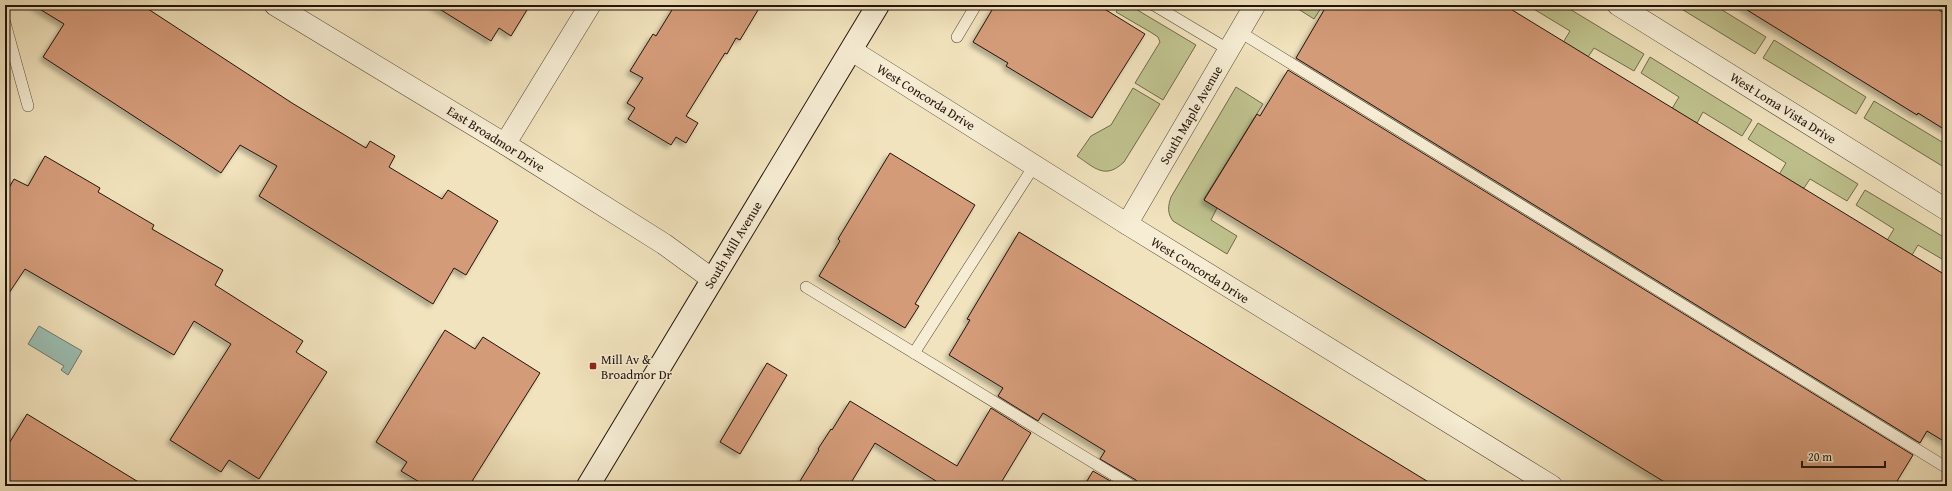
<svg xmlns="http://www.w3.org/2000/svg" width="1952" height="491" font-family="'Gentium Book Plus',serif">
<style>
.green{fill:#bfc28e;stroke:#716a4c}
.water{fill:#9bbeb3;stroke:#6b7a6f}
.building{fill:#d49b79;stroke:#23130a;filter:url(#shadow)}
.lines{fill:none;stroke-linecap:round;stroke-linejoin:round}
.service-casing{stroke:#564737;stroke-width:12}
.minor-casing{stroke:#564737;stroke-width:22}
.secondary-casing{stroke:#23130a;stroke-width:24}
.service{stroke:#f6edd4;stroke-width:11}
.minor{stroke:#f6edd4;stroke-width:21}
.secondary{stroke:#f6edd4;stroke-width:22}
.poi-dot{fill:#8f2418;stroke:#f6edd4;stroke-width:1.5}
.labels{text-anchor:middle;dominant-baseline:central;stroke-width:3;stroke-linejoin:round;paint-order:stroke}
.street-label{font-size:13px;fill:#23130a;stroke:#f6edd4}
.poi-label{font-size:13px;fill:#23130a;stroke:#f6edd4;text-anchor:start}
</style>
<defs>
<filter id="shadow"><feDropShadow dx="-3.5" dy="3.5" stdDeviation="2" flood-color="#0004"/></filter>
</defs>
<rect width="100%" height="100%" fill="#f1e3bd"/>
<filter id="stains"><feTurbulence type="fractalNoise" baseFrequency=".005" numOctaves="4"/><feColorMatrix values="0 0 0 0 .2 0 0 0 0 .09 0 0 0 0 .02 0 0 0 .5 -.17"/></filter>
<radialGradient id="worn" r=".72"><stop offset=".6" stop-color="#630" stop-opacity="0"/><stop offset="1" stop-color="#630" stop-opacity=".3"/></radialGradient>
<!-- green -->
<g class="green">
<path d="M1120 5H1129L1196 45 1163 100 1135 83 1160 42 1158 37 1152 33 1116 12Z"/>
<path d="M1292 5H1323L1314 19Z"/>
<path d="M1534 5H1563L1644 54 1634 71 1594 48 1588 57 1507 136 1570 31 1532 8Z"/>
<path d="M1675 5H1714L1766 37 1755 54Z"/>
<path d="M1774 40 1866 97 1856 114 1763 58Z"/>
<path d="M1650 57 1752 120 1742 136 1703 112 1697 123 1695 122 1643 207 1616 201 1679 97 1641 73Z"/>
<path d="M1236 87 1263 104 1204 199 1217 208 1211 220 1237 236 1227 254 1173 221C1167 213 1168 206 1171 197Z"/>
<path d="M1133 88 1160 104 1124 162C1105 180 1095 168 1077 156L1091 136 1111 125Z"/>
<path d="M1874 101 1947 145V169L1864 118Z"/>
<path d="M1758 123 1858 184 1847 201 1810 179 1804 188H1803L1746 281 1728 259 1786 163 1748 139Z"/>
<path d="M1865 190 1947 239V262L1918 245 1912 255 1830 333 1894 229 1856 205Z"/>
</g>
<!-- water -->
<path class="water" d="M39 326 82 351 68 375 61 370 64 366 28 344Z"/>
<!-- building -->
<g class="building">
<path d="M33 5H142L292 103 366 148 370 141 395 156 389 167 442 199 448 190 498 221 466 275 454 268 433 304 259 196 277 166 240 145 221 173 43 57 64 24Z"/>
<path d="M433 5H530L511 36 499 28 491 41Z"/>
<path d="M675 5H761L740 40 736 38 727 54 725 53 686 116 698 123 686 143 676 137 671 145 628 119 635 108 627 103 643 78 630 71 653 34 656 36Z"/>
<path d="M995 5H1098L1145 34 1092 118 1006 66 1008 63 973 42Z"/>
<path d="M1327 5H1504L1947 276V443L1927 431 1920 443 1296 58Z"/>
<path d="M1739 5H1931L1947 15V131L1918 113 1917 115Z"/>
<path d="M1288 70 1913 455 1894 486H1671L1204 200 1257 114 1260 116Z"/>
<path d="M890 153 975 205 915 304 919 306 905 328 819 276 840 241 838 239Z"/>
<path d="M45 156 100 188 98 192 154 225 152 229 223 270 215 285 303 341 296 352 327 372 259 479 229 460 221 472 170 440 231 344 194 321 174 355 25 269 5 299V195L14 179 28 186Z"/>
<path d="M1019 232 1204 345 1435 486H1139L1136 480 1100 459 1105 451 1043 413 1038 421 998 396 1003 388 949 355 970 320 967 319Z"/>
<path d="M445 330 475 349 483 337 540 373 469 486H426L401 471 407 462 376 442Z"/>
<path d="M767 363 787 375 740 454 720 442Z"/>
<path d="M850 401 957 466 991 408 1031 433 999 486H944L875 443 849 486H797L819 450 818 449 831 429 832 430Z"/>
<path d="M27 414 145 486H5V450Z"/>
<path d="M1093 471 1119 486H1084Z"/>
</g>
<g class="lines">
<defs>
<g id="service">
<path d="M1154 5 1229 50"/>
<path d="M5 23 28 106"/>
<path d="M1240 32 1947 468"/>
<path d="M957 37 976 5"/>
<path d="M806 287 1132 486"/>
<path d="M914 353 1034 166"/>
</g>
<g id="minor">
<path d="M275 5 505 144 664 244 712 279"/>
<path d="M1618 5 1947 210"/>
<path d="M851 50 1127 224 1552 486"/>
<path d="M505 144 590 5"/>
<path d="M1127 224 1255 5"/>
</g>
<path id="secondary" d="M588 486 878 5"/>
</defs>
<!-- service casing -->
<use href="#service" class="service-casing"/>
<!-- minor casing -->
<use href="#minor" class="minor-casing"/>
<!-- secondary casing -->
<use href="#secondary" class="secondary-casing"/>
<!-- service -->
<use href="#service" class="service"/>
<!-- minor -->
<use href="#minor" class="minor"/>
<!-- secondary -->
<use href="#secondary" class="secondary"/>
</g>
<!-- markers -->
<rect class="poi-dot" x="589" y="362" width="8" height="8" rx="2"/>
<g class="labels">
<!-- street labels -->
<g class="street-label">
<text transform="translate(926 97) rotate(32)">West Concorda Drive</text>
<text transform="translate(1783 108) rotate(32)">West Loma Vista Drive</text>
<text transform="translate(1191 115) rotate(-60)">South Maple Avenue</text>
<text transform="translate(496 139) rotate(32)">East Broadmor Drive</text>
<text transform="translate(733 245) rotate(-59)">South Mill Avenue</text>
<text transform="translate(1200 270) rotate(32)">West Concorda Drive</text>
</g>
<!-- poi labels -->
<g class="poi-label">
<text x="601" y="359">Mill Av &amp;<tspan x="601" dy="15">Broadmor Dr</tspan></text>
</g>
</g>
<!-- margin -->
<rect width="1952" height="491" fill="none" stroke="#f1e3bd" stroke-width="20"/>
<rect x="6" y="6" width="1940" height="479" fill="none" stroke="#23130a" stroke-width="2"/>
<rect x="10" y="10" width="1932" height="471" fill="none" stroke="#23130a"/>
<!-- scale -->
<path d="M1802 461v6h83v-6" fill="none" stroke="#23130a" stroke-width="2"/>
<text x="1808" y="461" font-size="12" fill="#23130a" stroke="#f6edd4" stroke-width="3" paint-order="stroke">20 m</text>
<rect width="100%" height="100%" filter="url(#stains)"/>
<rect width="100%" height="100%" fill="url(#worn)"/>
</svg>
